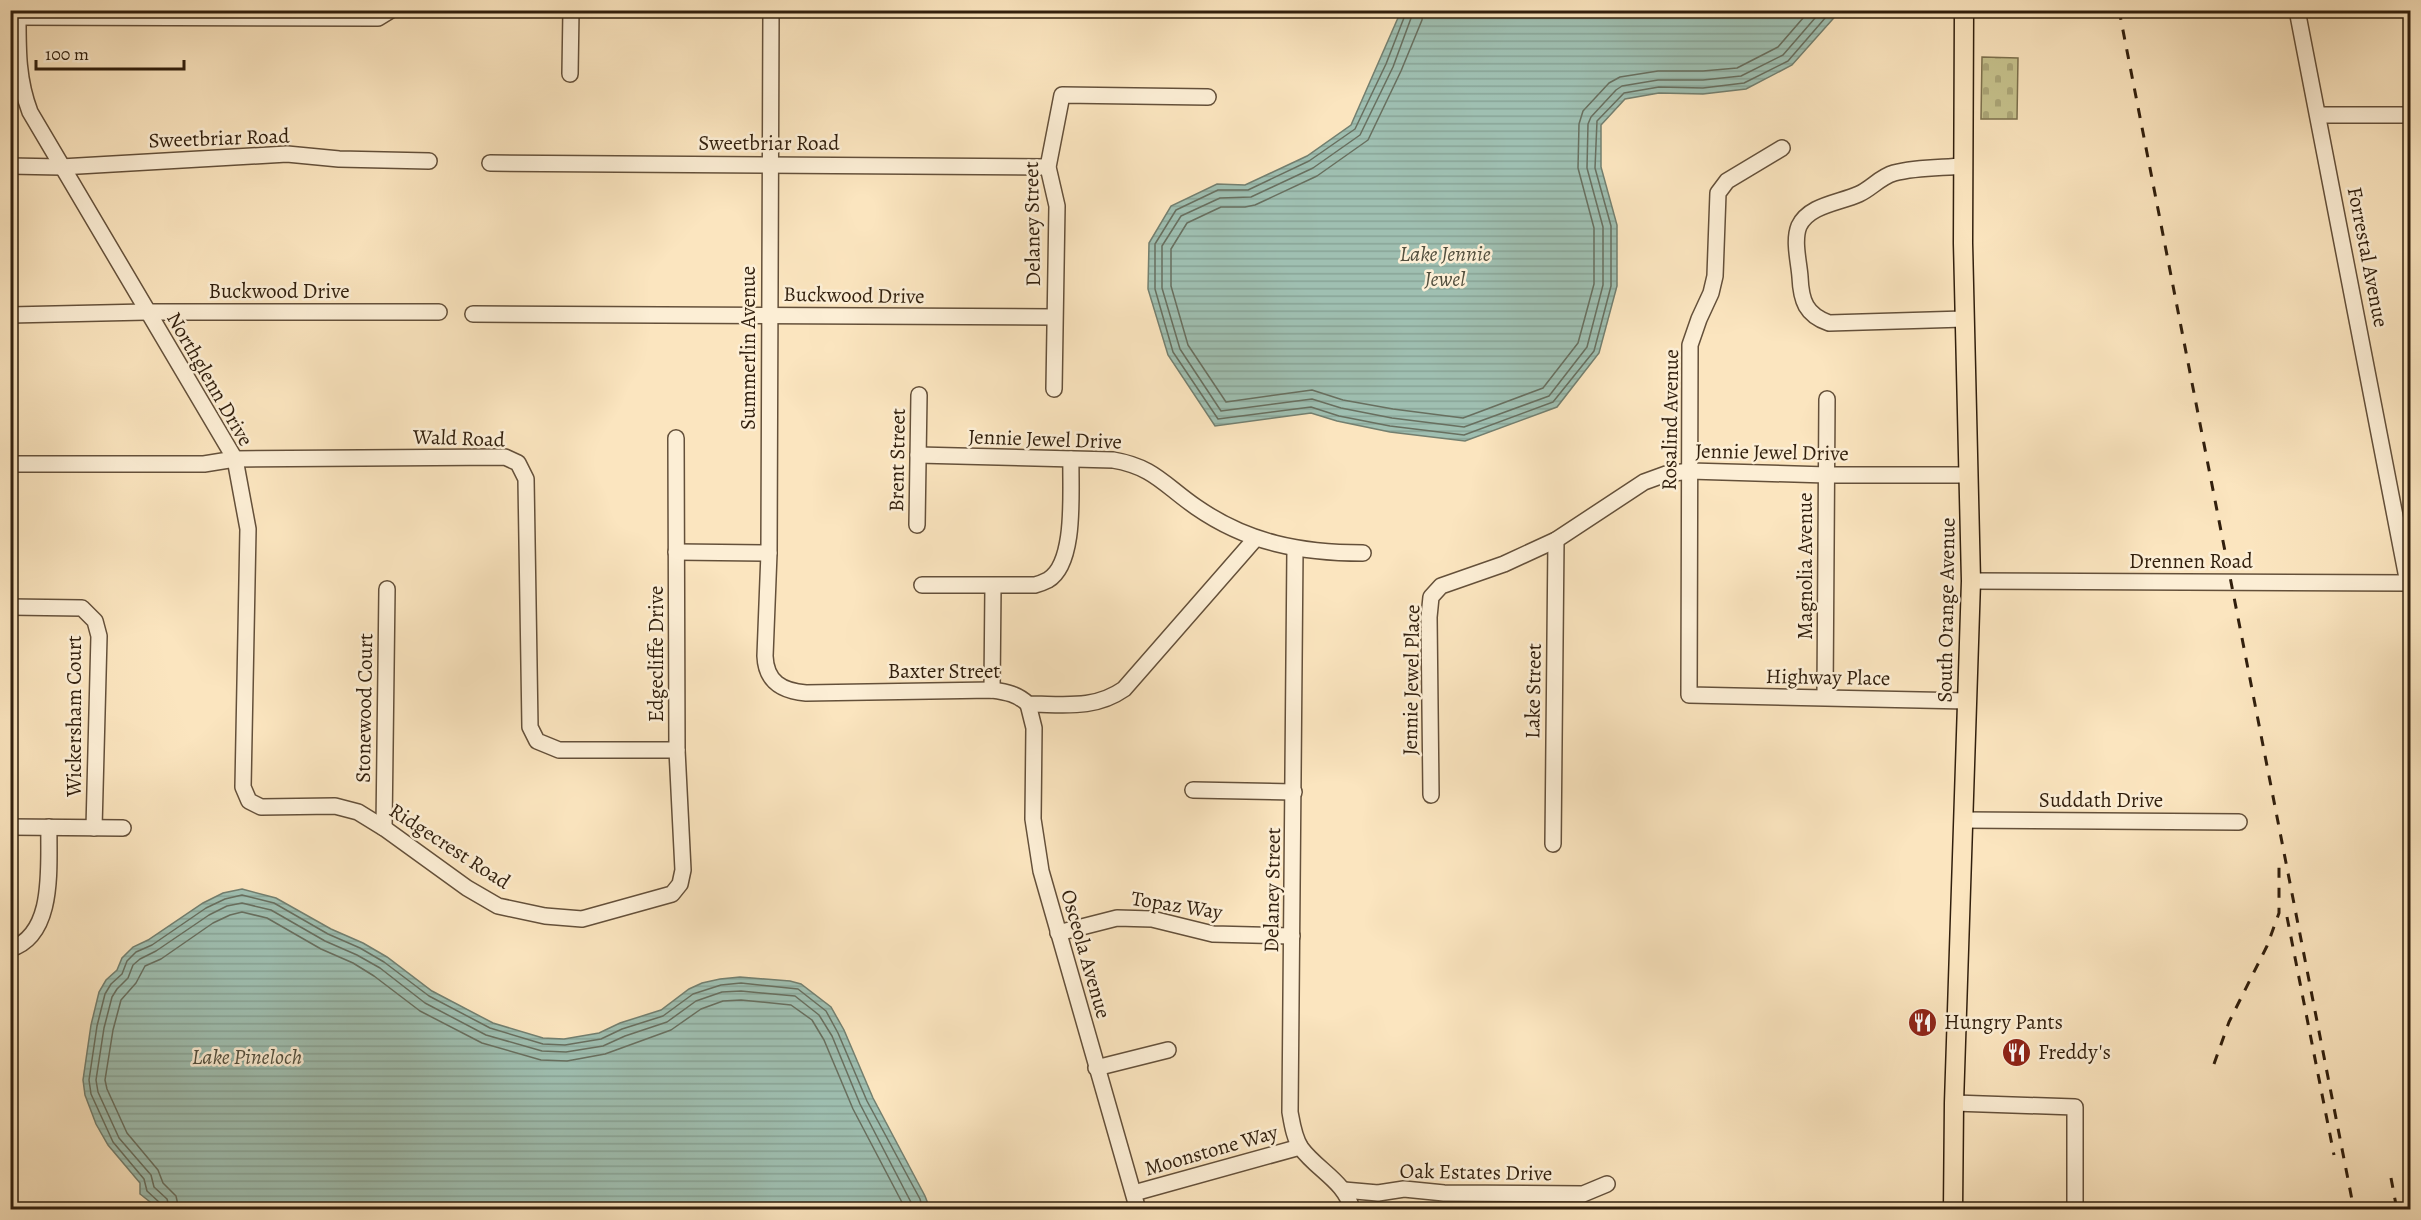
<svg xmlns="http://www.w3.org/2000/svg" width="2421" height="1220" font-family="Alegreya,serif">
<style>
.cemetery{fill:url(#cemetery-stones);stroke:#7c704d;stroke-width:1.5}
.water{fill:url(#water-rules);stroke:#737f6f;stroke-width:1.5}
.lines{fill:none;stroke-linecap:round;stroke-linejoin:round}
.shore{stroke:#686f5f;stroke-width:1.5}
.minor-casing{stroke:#64503a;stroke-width:18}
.major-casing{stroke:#311f0d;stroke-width:21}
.minor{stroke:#fceed5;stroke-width:15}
.major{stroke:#fbe5bf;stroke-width:18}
.rail{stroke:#311f0d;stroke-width:3;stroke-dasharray:10 10;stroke-linecap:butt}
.labels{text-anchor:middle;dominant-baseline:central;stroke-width:5;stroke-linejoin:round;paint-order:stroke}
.street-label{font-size:21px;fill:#311f0d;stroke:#fceed5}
.poi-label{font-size:21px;fill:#311f0d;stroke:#fceed5;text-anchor:start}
.water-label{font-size:22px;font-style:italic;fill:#524f3e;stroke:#fceed5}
</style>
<defs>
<pattern id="cemetery-stones" width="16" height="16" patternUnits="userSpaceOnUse" patternTransform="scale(1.5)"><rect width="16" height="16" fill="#c6c28d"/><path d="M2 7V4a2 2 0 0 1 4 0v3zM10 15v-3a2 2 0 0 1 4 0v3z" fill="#aba678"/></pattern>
<pattern id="water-rules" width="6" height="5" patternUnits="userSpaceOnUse" patternTransform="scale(1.5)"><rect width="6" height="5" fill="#9fbfb1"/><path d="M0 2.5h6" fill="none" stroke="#89a497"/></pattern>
</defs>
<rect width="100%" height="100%" fill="#fbe5bf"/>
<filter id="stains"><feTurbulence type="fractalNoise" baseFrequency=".00333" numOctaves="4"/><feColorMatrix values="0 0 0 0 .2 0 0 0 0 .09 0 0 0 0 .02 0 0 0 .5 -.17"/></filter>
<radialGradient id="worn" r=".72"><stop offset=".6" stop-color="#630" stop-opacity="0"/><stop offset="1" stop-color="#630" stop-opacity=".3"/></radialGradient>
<!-- cemetery -->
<path class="cemetery" d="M1982 57 2018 58 2017 119H1981Z"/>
<!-- water -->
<g class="water">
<path d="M1401 11H1840L1792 65 1746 89 1703 94 1659 93 1625 99 1601 125V167L1617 225V286L1599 353 1557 407 1465 441 1390 432 1337 421 1311 413 1215 426 1168 355 1148 289 1149 243 1171 206 1217 184 1245 185 1307 156 1351 125Z"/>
<path d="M242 889 276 898 331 929 363 943 387 957 432 991 493 1023 543 1038 564 1039 599 1033 620 1023 661 1010 689 989 702 983 720 979 740 977 790 981 801 984 831 1007 844 1030 873 1098 925 1196 930 1209H159L140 1194V1183L108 1145 96 1124 85 1095 83 1080 91 1025 99 992 106 980 117 970 122 958 133 947 148 940 203 903 223 893Z"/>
</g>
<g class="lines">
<!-- shore -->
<g class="shore">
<path d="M1407 10 1386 64 1355 129 1309 161 1248 190H1218L1176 210 1155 244V289L1173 352 1218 419 1311 407 1339 416 1390 426 1464 435 1553 402 1594 351 1611 286V226L1595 168 1597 121 1624 93 1659 87 1703 88 1744 83 1788 61 1832 10"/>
<path d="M1414 10 1393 67 1360 135 1313 168 1251 197 1220 198 1181 216 1162 246V288L1180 349 1221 411 1312 399 1341 408 1392 418 1464 427 1549 396 1587 347 1603 285V227L1587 168 1588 124 1591 117 1616 90 1622 86 1658 80H1703L1741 76 1783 55 1822 10"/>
<path d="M1423 10 1422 20 1401 71 1368 140 1317 176 1255 205 1245 207H1221L1187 223 1171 249V286L1188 345 1226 402 1312 390 1343 400 1393 409 1463 418 1543 388 1578 343 1594 284V228L1578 168 1579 124 1583 111 1609 83 1620 77 1658 71H1703L1737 68 1778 47 1810 10"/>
<path d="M162 1210 160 1203 147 1191 144 1179 113 1142 91 1094 89 1080 97 1026 105 994 111 984 122 974 127 961 136 952 152 945 206 908 225 899 242 895 274 903 328 934 360 948 384 962 429 996 490 1028 543 1044 565 1045 601 1039 622 1029 663 1016 693 994 721 985 741 983 798 989 826 1011 838 1033 867 1101 920 1199 923 1210"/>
<path d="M170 1210 167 1199 154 1187 151 1175 119 1138 98 1092 96 1080 104 1028 112 997 117 989 128 978 133 965 140 959 156 951 209 915 227 906 242 903 271 910 325 941 357 955 380 968 425 1003 486 1035 542 1051 566 1052 603 1046 625 1036 667 1022 696 1001 722 992 741 991 795 996 819 1015 832 1036 860 1104 915 1210"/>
<path d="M179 1210 176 1196 163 1183 158 1170 127 1133 107 1089 105 1080 113 1030 121 1000 136 983 145 966 161 959 213 923 230 915 242 912 267 918 321 949 353 963 374 976 420 1011 482 1043 541 1060 567 1061 605 1054 671 1030 701 1009 723 1001 741 1000 791 1005 812 1020 824 1040 853 1109 906 1210"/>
</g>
<defs>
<g id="minor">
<path d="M18 10C18 47 17 78 30 112L235 459 248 529 243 787 249 801 261 807 335 806 358 812 384 828 467 888 498 906 545 916 582 919 672 894 680 884 683 870 677 750 676 438"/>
<path d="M771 10 769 553 765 656C766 682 782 691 806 693L992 690C1007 692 1017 694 1028 704 1063 704 1094 710 1124 689L1256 538"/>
<path d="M2297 10 2408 583"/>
<path d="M10 17 378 18 391 10"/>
<path d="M570 74 571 10"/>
<path d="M2319 115H2410"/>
<path d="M1782 148 1727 181 1718 193 1715 276 1711 293 1699 319 1690 345 1689 695 1967 701"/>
<path d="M490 163 1048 167"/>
<path d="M10 166 61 167 287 154 339 159 429 161"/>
<path d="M1963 166C1940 168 1917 167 1894 173 1880 177 1872 188 1859 194 1839 203 1809 205 1799 226 1793 241 1799 262 1800 277 1801 301 1806 315 1829 323L1964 319"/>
<path d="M473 314 1054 317"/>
<path d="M10 315 146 312H439"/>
<path d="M1054 389 1057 206 1048 167 1062 95 1208 97"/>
<path d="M918 455 1113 460C1154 467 1164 485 1196 507 1248 543 1301 553 1363 553"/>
<path d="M10 464H204L235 459 505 457 518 463 526 479 530 727 537 741 559 750H677"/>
<path d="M917 525 919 395"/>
<path d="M1295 549 1290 1112C1292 1123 1294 1138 1301 1148 1317 1170 1346 1182 1352 1210"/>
<path d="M676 552 769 553"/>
<path d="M1971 581 2410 583"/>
<path d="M922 585H1035C1039 584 1044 582 1048 580 1077 563 1070 488 1071 459"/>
<path d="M10 607 82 608 95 621 99 636 94 828"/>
<path d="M992 690 993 586"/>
<path d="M1825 697 1827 399"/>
<path d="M1028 704 1034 728 1033 819 1041 871 1138 1210"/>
<path d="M1193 790 1294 792"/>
<path d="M1431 795 1429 617 1431 597 1441 586 1504 564 1556 540 1644 482 1666 474 1690 471 1827 475H1969"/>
<path d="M1963 820 2239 822"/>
<path d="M10 827 123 828"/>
<path d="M384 828 387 589"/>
<path d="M1553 844 1556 540"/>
<path d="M1058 933 1117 918 1152 919 1213 934 1292 936"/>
<path d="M10 949C56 935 48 865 49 827"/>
<path d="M1096 1068 1168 1050"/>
<path d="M1954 1103 2075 1107V1210"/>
<path d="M1344 1190 1378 1193 1404 1189 1444 1193 1583 1194 1607 1184"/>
<path d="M1134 1193 1300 1147"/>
</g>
<path id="major" d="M1953 1210 1954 1103 1971 581 1963 243 1964 10"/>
</defs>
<!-- minor casing -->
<use href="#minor" class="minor-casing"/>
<!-- major casing -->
<use href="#major" class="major-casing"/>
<!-- minor -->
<use href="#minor" class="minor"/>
<!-- major -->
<use href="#major" class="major"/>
<!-- rail -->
<g class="rail">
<path d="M2119 10 2354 1210"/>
<path d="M2287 917 2334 1155"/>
<path d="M2214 1064 2229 1022 2267 946 2279 913V861"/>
<path d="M2391 1178 2397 1210"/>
</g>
</g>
<!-- icons -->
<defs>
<symbol id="restaurant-disc" viewBox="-11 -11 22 22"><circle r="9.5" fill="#8f2418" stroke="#fceed5"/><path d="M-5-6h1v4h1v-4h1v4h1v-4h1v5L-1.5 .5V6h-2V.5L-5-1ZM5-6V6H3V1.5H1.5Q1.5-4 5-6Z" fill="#fff"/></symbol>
</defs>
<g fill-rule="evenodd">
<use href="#restaurant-disc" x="1906" y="1006" width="33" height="33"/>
<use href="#restaurant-disc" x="2000" y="1036" width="33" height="33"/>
</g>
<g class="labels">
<!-- street labels -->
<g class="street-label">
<text transform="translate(219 138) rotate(-2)">Sweetbriar Road</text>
<text x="769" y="143">Sweetbriar Road</text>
<text transform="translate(1032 224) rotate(-91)">Delaney Street</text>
<text transform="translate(2368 257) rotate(79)">Forrestal Avenue</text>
<text x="279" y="291">Buckwood Drive</text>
<text transform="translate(854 295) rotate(1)">Buckwood Drive</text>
<text transform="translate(748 348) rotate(-90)">Summerlin Avenue</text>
<text transform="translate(210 379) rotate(60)">Northglenn Drive</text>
<text transform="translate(1670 420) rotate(-89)">Rosalind Avenue</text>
<text transform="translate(459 438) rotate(2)">Wald Road</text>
<text transform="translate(1045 439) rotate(2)">Jennie Jewel Drive</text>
<text transform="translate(1772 452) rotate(1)">Jennie Jewel Drive</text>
<text transform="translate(897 460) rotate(-89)">Brent Street</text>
<text x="2191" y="561">Drennen Road</text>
<text transform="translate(1805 566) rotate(-90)">Magnolia Avenue</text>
<text transform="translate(1946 610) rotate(-89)">South Orange Avenue</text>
<text transform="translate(656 654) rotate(-90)">Edgecliffe Drive</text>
<text x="944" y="671">Baxter Street</text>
<text transform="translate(1828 677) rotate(1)">Highway Place</text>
<text transform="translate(1411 680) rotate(-89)">Jennie Jewel Place</text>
<text transform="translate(1533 691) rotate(-89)">Lake Street</text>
<text transform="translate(364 708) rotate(-89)">Stonewood Court</text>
<text transform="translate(74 716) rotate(-90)">Wickersham Court</text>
<text x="2101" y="800">Suddath Drive</text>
<text transform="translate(450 846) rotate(33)">Ridgecrest Road</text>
<text transform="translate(1272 890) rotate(-89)">Delaney Street</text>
<text transform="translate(1177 905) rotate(9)">Topaz Way</text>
<text transform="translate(1086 954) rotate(74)">Osceola Avenue</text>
<text transform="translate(1211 1150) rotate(-16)">Moonstone Way</text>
<text transform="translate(1476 1172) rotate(1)">Oak Estates Drive</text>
</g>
<!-- poi labels -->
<g class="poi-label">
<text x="1944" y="1022">Hungry Pants</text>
<text x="2038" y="1052">Freddy's</text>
</g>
<!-- water labels -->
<g class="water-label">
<text x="1445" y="254">Lake Jennie<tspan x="1445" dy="25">Jewel</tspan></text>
<text x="247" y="1057">Lake Pineloch</text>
</g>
</g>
<!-- margin -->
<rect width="2421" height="1220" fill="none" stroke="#fbe5bf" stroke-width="36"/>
<rect x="12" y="12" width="2397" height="1196" fill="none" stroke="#311f0d" stroke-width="3"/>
<rect x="18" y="18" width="2385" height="1184" fill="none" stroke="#311f0d" stroke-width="1.5"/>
<!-- scale -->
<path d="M36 60v9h148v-9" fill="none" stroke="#311f0d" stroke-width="3"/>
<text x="45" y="60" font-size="18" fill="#311f0d" stroke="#fceed5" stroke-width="4.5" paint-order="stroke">100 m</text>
<rect width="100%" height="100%" filter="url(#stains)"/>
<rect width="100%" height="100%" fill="url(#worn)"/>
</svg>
